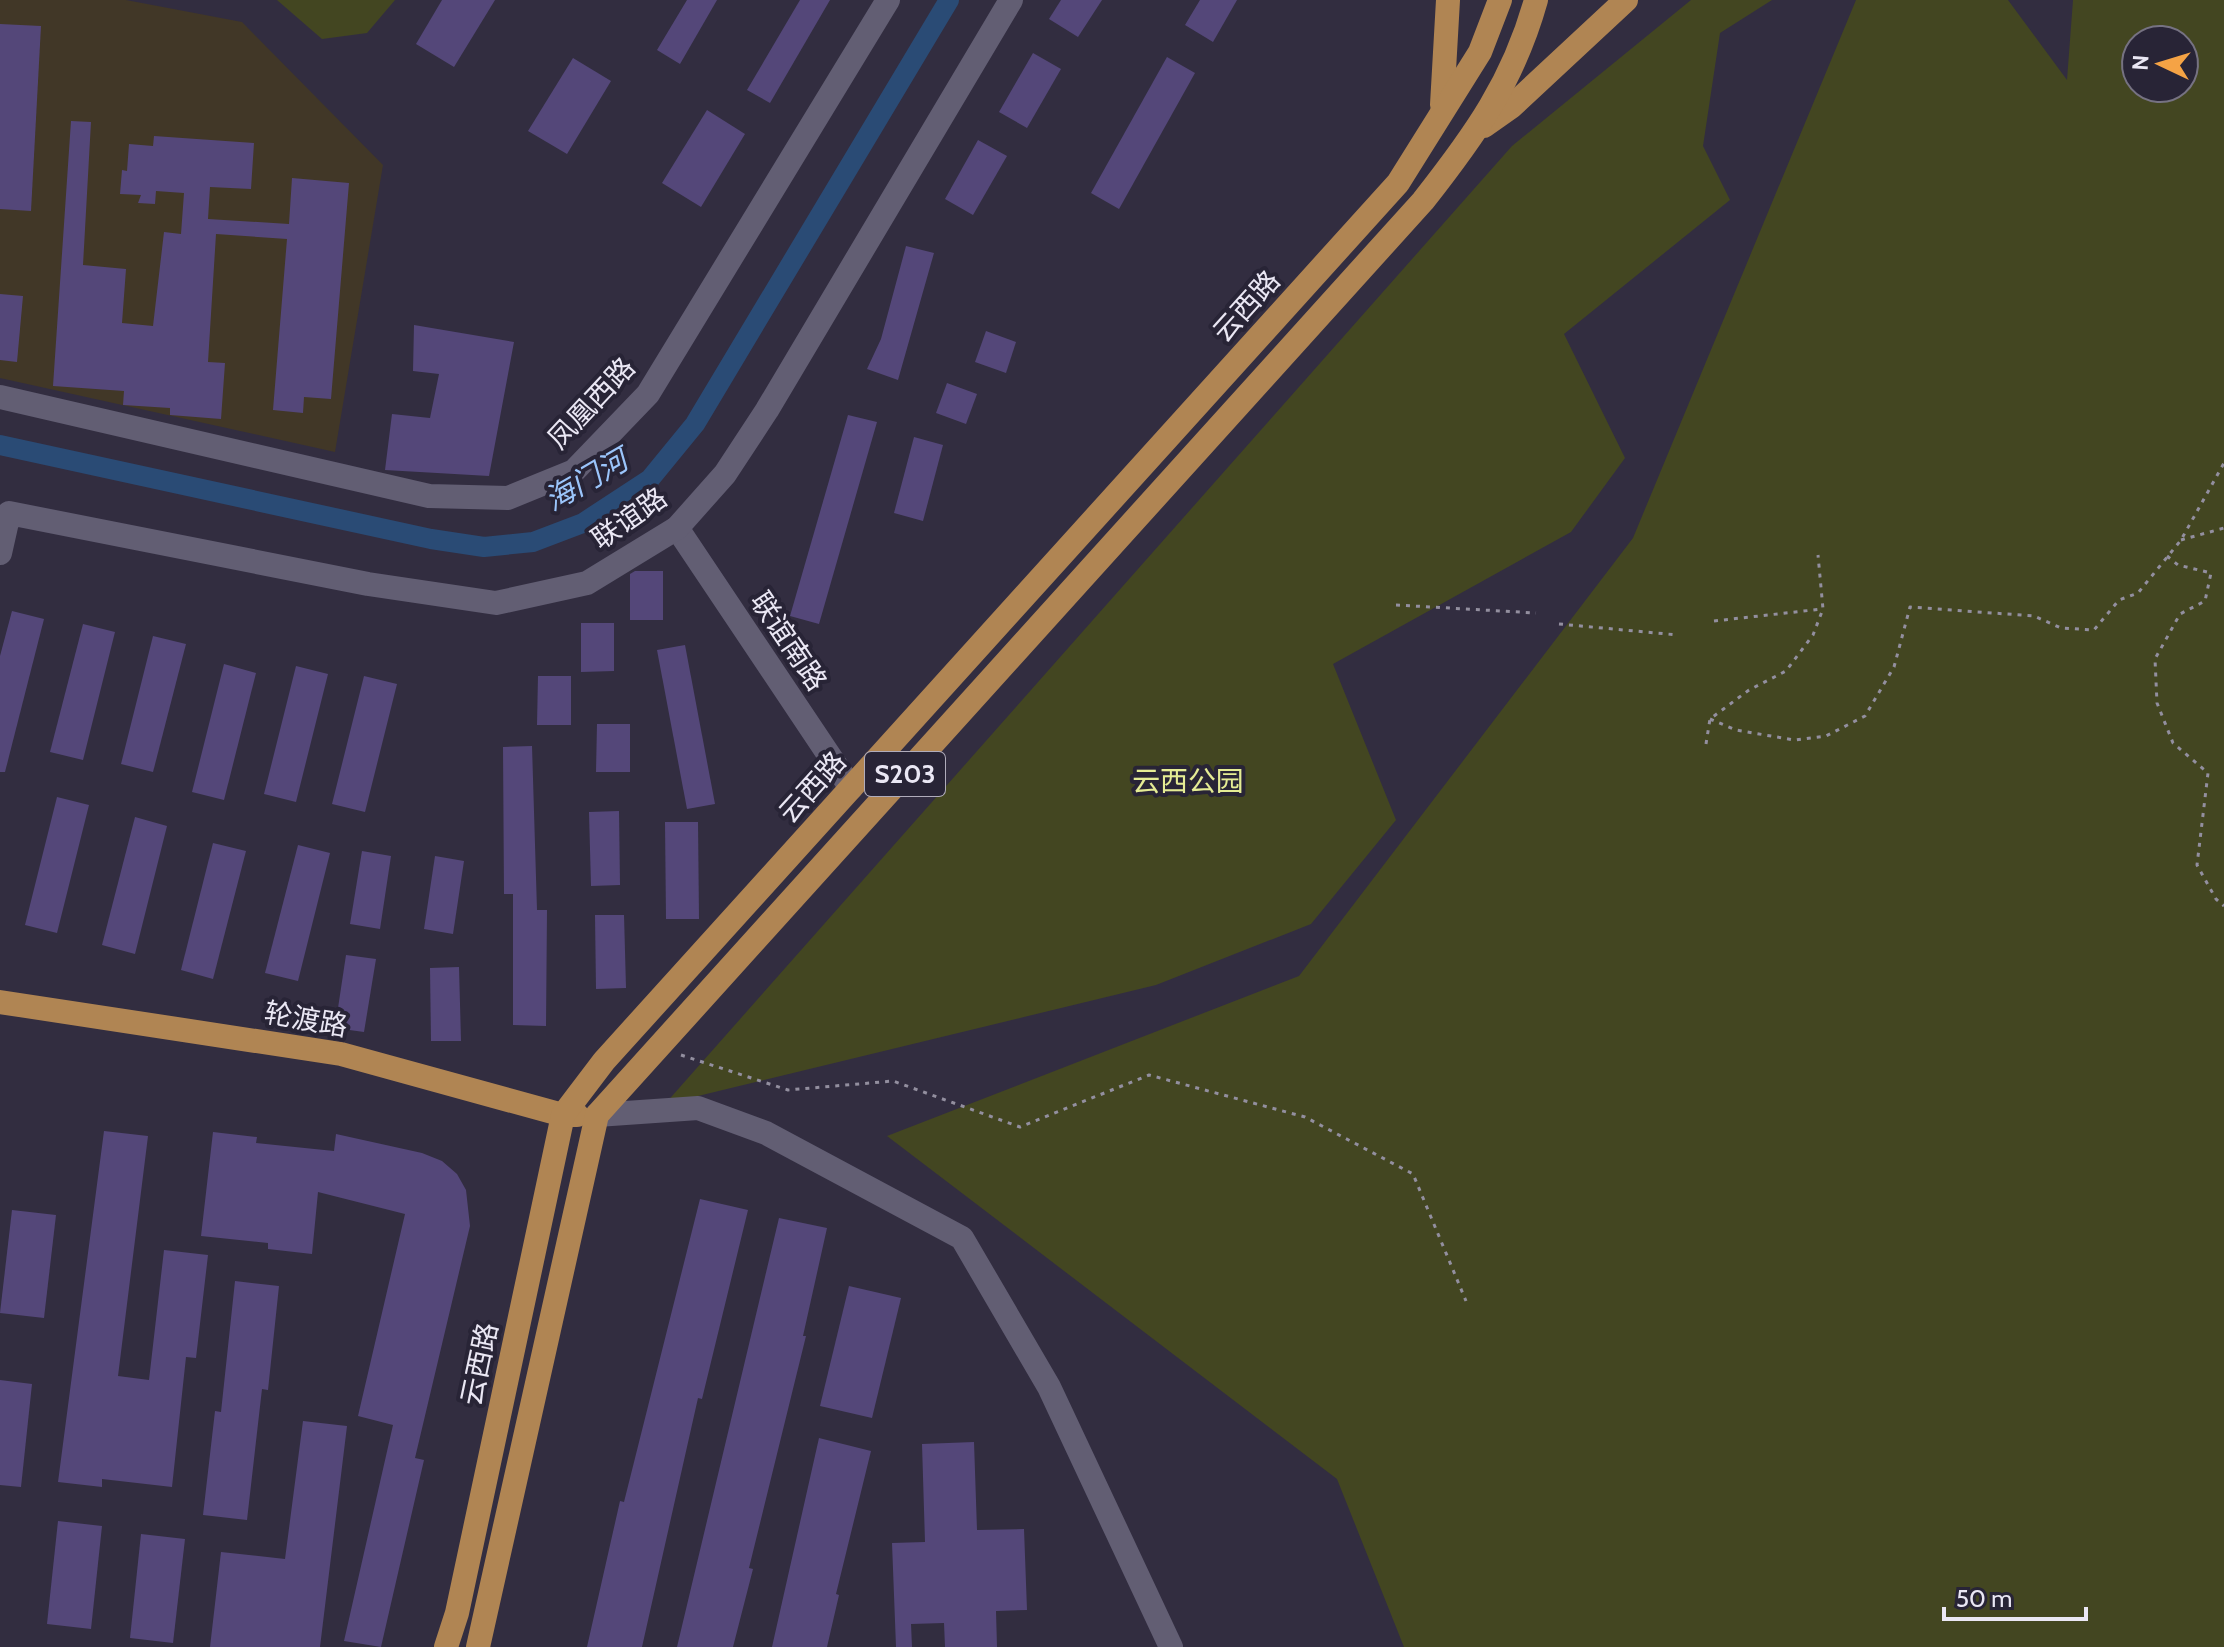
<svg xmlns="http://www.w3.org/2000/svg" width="2224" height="1647" font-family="Cabin,'Noto Sans SC',sans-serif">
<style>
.commercial{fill:#413727}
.green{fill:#434621;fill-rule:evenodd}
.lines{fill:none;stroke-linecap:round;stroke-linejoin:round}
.canal{stroke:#2a4b75;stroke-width:20}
.building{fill:#544779}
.path{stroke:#938f9f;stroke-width:3;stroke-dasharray:4 6;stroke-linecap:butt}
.minor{stroke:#625e73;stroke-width:24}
.major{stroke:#b08553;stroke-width:24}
.labels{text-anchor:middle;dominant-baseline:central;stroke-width:8;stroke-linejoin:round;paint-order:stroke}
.shield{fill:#282436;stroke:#b0acbb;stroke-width:2}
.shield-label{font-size:26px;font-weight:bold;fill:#eae7f4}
.street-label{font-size:28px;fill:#eae7f4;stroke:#282436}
.park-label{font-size:28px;fill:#e5ec94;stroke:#282436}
.water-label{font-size:30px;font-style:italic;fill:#9bc5fb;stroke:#282436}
</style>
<rect width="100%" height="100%" fill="#322d40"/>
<!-- commercial -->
<path class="commercial" d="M0 0H126L242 22 383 165 335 452 0 378Z"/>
<!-- green -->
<g class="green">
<path d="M277 0H395L367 33 322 39Z"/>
<path d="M1691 0H1772L1720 33 1703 146 1730 200 1564 334 1625 458 1571 532 1333 664 1396 820 1311 924 1156 985 665 1104 1512 146Z"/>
<path d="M1856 0H2008L2067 80 2073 0H2224V1647H1404L1337 1479 887 1136 1299 976 1633 538ZM2136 40H2184V88H2136Z"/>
</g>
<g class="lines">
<!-- canal -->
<path class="canal" d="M0 445 431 539 484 547 533 542 583 523 650 479 695 424 949 0"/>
</g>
<!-- building -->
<g class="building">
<path d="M442 0H495L454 67 416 44Z"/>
<path d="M687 0H717L680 64 657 50Z"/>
<path d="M800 0H830L770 103 747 90Z"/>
<path d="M1061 0H1102L1078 37 1049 19Z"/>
<path d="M1200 0H1237L1213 42 1185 25Z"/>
<path d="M0 24 41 26 31 211 0 209Z"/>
<path d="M1033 53 1061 69 1027 128 999 112Z"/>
<path d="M1167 57 1195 73 1119 209 1091 193Z"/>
<path d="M573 58 611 81 567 154 528 131Z"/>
<path d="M707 110 745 134 701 207 662 183Z"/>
<path d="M71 121 91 122 83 265 126 269 122 323 153 326 164 232 181 234 184 193 156 191 155 204 138 203 141 195 120 194 122 170 127 171 129 144 153 146 154 136 254 143 251 189 210 187 208 219 289 224 292 178 349 183 331 399 304 397 303 413 273 410 287 239 216 234 208 362 225 363 221 419 170 415V408L123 405 124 391 53 386Z"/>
<path d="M978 140 1007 156 973 215 945 199Z"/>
<path d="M906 246 934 253 898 380 867 369 881 339Z"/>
<path d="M0 294 23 296 17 362 0 360Z"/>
<path d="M414 325 514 342 489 476 385 470 392 414 430 418 439 374 413 371Z"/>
<path d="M986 331 1016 342 1006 373 975 362Z"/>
<path d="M947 383 977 394 966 424 936 413Z"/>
<path d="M848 415 877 422 819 624 790 616Z"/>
<path d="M914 437 943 445 923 521 894 513Z"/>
<path d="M635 571H663V620H630V574Z"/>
<path d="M12 611 44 619 5 772H0V656Z"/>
<path d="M581 623H614V671L581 672Z"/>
<path d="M83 624 115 632 83 760 50 752Z"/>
<path d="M153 636 186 644 153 772 121 764Z"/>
<path d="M685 645 715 804 687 809 657 650Z"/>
<path d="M224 664 256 673 224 800 192 792Z"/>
<path d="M296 666 328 674 296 802 264 794Z"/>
<path d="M364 676 397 684 365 812 332 804Z"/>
<path d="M538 676H571V725H537Z"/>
<path d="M597 724H630V772H596Z"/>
<path d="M532 746 537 910H547L546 1026 513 1025V894H504L503 747Z"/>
<path d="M57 797 89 805 57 933 25 925Z"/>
<path d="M619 811 620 885 591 886 589 812Z"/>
<path d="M135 817 167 826 135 954 102 945Z"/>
<path d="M665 822H698L699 919H666Z"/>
<path d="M213 843 246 851 213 979 181 970Z"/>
<path d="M298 845 330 853 298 981 265 973Z"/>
<path d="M362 851 391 856 380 929 350 924Z"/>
<path d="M435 856 464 861 453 934 424 929Z"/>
<path d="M595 915H624L626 988 596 989Z"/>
<path d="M346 955 376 959 364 1032 335 1028Z"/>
<path d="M459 967 461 1041H431L430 968Z"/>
<path d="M104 1131 148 1136 118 1376 149 1380 164 1250 208 1255 196 1358 186 1357 172 1487 102 1479V1487L58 1482Z"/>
<path d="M213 1132 257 1137 256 1143 334 1151 336 1134 422 1153 442 1161 457 1174 466 1190 470 1226 415 1458 424 1460 381 1647 344 1641 393 1425 358 1416 405 1214 318 1192 312 1254 268 1249V1243L201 1236Z"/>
<path d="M700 1199 748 1210 702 1399 698 1398 642 1647H587L620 1501 624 1502Z"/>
<path d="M12 1210 56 1215 44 1318 0 1313Z"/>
<path d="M779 1218 827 1228 803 1336H806L749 1568 753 1569 733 1647H677Z"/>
<path d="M235 1281 279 1286 268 1390 262 1389 247 1520 203 1515 215 1411 221 1412Z"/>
<path d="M849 1286 901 1298 872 1418 820 1406Z"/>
<path d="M0 1380 32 1384 21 1487 0 1485Z"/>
<path d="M303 1421 347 1426 320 1647H210L221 1552 285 1559Z"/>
<path d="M819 1438 871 1451 836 1594 839 1595 827 1647H772Z"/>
<path d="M974 1442 977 1530 1024 1529 1027 1610 996 1611 997 1647H945L944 1623 911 1624 912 1647H896L892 1543 925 1542 922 1444Z"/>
<path d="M58 1521 102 1526 91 1629 47 1624Z"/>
<path d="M141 1534 185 1539 173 1643 130 1638Z"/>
</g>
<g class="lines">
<!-- path -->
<g class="path">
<path d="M2181 540 2224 528"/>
<path d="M2167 556 2178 565 2211 573 2205 601 2180 614 2155 659 2157 703 2173 743 2208 773 2197 865 2216 899 2224 906"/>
<path d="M1396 605 1536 613"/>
<path d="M1714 621 1822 609"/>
<path d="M1559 624 1678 635"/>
<path d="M1710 719 1736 730 1794 740 1826 736 1865 716 1894 667 1910 607 2034 616 2061 628 2094 630 2119 600 2138 593 2181 540 2224 463"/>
<path d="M1706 744 1710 719 1749 690 1786 671 1813 635 1823 609 1818 555"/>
<path d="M681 1055 788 1090 893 1081 1020 1127 1149 1075 1305 1117 1413 1174 1466 1301"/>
</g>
<!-- minor -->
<g class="minor">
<path d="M0 397 429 496 508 498 574 471 648 394 888 0"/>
<path d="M677 528 851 788"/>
<path d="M0 553 9 513 368 584 496 603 587 583 677 528 725 474 767 410 1011 0"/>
<path d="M597 1115 698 1108 766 1133 962 1238 1049 1387 1171 1647"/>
</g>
<!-- major -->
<g class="major">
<path d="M1442 105 1448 0"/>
<path d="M1484 126 1511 107 1626 0"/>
<path d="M0 1002 341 1054 563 1115H577"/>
<path d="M446 1647 457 1613 563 1115 604 1061 1398 183 1480 52 1500 0"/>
<path d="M478 1647 597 1115 1423 201C1475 135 1513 82 1536 0"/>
</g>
</g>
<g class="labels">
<!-- shield labels -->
<rect class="shield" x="865" y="752" width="80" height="44" rx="6"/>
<g class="shield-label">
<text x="905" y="774">S203</text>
</g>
<!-- street labels -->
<g class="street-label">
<text transform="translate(1246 306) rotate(-48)">云西路</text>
<text transform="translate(591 403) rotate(-47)">凤凰西路</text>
<text transform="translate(629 518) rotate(-35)">联谊路</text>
<text transform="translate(789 641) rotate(56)">联谊南路</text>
<text transform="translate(812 787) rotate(-48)">云西路</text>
<text transform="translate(306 1019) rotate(10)">轮渡路</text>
<text transform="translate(479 1364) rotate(-78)">云西路</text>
</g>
<!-- park labels -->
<g class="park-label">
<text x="1188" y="781">云西公园</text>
</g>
<!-- water labels -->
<g class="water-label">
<text transform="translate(586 480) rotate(-30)">海门河</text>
</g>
</g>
<!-- north arrow -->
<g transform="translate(2160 64) rotate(274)"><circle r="38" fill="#282436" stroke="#767282" stroke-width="2"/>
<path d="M0-6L14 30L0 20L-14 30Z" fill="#f5a345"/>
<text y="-12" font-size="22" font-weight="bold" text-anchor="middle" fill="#eae7f4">N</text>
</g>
<!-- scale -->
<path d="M1944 1607v12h142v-12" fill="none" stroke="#eae7f4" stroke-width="4"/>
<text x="1956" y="1607" font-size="24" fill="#eae7f4" stroke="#282436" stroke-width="6" paint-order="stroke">50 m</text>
</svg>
